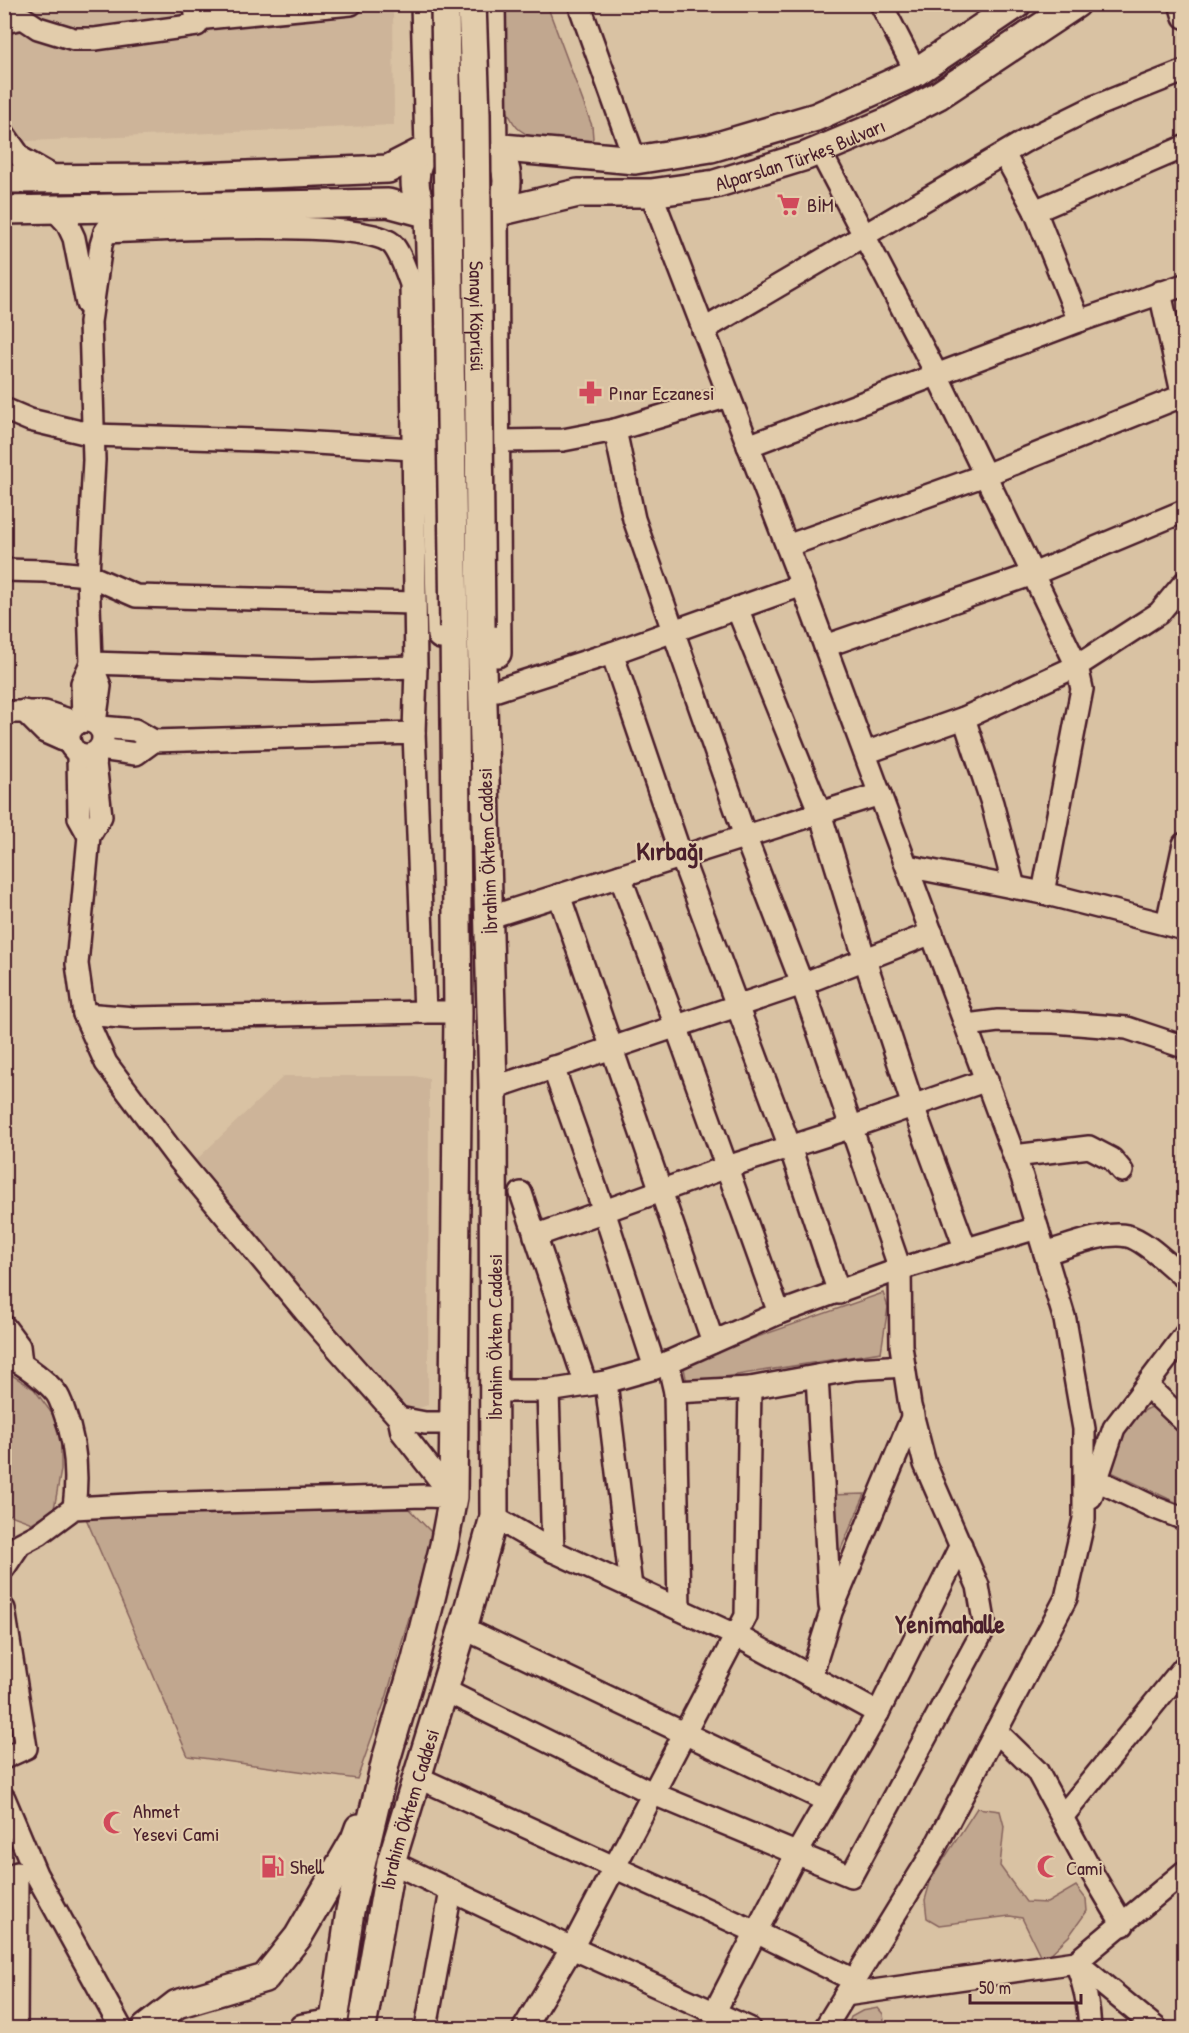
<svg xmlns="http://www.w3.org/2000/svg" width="1189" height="2033" font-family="'Patrick Hand',sans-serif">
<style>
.built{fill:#cdb499}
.green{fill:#c1a78f;stroke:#86635d;stroke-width:1.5}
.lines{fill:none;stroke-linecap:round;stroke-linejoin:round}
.minor-casing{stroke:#4a1f2b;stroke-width:26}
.major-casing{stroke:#4a1f2b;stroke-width:32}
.minor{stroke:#e2ccab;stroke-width:21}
.major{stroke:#e2ccab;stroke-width:27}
.major-bridge-casing{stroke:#4a1f2b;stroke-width:32;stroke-linecap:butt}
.major-bridge{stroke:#e2ccab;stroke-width:27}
.labels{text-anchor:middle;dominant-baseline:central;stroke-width:4.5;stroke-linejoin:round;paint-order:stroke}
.street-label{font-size:20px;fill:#4a1f2b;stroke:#e2ccab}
.poi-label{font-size:20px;fill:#4a1f2b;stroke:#e2ccab;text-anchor:start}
.district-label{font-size:26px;font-weight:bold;fill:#4a1f2b;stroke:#e2ccab}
</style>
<rect width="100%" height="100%" fill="#d9c2a3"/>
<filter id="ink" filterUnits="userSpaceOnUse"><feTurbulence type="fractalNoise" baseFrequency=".0167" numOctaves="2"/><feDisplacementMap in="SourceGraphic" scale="12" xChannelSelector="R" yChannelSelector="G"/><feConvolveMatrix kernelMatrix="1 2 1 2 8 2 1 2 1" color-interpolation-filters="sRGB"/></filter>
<g filter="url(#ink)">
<!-- built -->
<g class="built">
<path d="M4 5H393L394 125 5 142Z"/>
<path d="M284 1076H415L429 1079 428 1405 394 1417 194 1162Z"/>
</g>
<!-- green -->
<g class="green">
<path d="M504 5H547L592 126 593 138 589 145C570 143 535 142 520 130 513 125 510 117 507 110Z"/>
<path d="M883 1293 888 1307 881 1352 687 1383 683 1363Z"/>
<path d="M4 1370 34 1389 61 1426V1470L54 1509 32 1523 5 1513Z"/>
<path d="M1156 1406 1184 1433V1506L1107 1470C1118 1447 1127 1412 1156 1406Z"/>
<path d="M865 1494 833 1567 828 1495Z"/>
<path d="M409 1509 433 1534 387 1695 357 1779 188 1756 85 1516Z"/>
<path d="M977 1808 1000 1811 1004 1826 1000 1866 1026 1902 1047 1903 1076 1886 1086 1899 1087 1911 1069 1936 1043 1961 1022 1918 1010 1916 939 1925 927 1918 925 1900 931 1879Z"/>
<path d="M878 2008 883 2014 885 2028H847L851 2017 862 2011Z"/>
</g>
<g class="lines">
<defs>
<g id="minor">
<path d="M579 4 635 160"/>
<path d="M881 4 916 72"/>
<path d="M1180 4 1184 17"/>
<path d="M196 19 351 4"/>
<path d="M4 22 23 18 38 28 74 39H95L197 25 195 4"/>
<path d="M4 134 21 158 56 178"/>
<path d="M820 151 937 375 1077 666 1082 689 1043 893"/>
<path d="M1004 154 1035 211 1079 321"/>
<path d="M651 193 810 606 1022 1177 1065 1320 1084 1429V1519L1066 1598 930 1857 825 2028"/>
<path d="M54 209 67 223 74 238 87 304"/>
<path d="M1035 211 1184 147"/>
<path d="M105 232C154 230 360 218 391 243 400 251 407 274 411 284L416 667 414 733"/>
<path d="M1160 292 1184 402"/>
<path d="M703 330 1025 141 1096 106 1184 71"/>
<path d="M4 409 30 420 93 435 284 441 428 450"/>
<path d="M496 441 563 440 615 430 729 396"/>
<path d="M748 446 1079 321 1184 285"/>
<path d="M787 546 985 475 1182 396"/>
<path d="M4 570 44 571 88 575 136 596 414 603"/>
<path d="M737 608 820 813 865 960 913 1106 966 1250"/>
<path d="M825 646 1033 574 1184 511"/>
<path d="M612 653 681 856 790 1147 839 1293"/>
<path d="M91 663 312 670 416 667"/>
<path d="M497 690 612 653 802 585"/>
<path d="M24 711 45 732 70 743"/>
<path d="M4 712H45L78 723"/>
<path d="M964 718 992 803 1014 887"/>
<circle cx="86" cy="738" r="17"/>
<path d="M83 721 82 683 91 663"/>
<path d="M95 723 100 686 91 663 88 575 94 460 90 322 101 245 105 232 113 220"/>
<path d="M100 727 135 730 154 741"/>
<path d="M100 749 136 754 154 741 414 733 425 1012H458"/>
<path d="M78 753 79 818 89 836"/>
<path d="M865 753 964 718 1077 666 1159 613 1184 583"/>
<path d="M94 754 101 816 89 836 77 964 84 1014 106 1063 175 1155 313 1321 399 1418 402 1432 453 1497"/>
<path d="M907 866 1043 893 1184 929"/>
<path d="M620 876 676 1026 779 1313"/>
<path d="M559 895 713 1342"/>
<path d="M490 917 880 794"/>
<path d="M1167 924 1184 844"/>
<path d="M84 1014 134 1018 425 1012"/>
<path d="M967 1025 998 1021 1054 1022 1127 1028 1184 1047"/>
<path d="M553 1067 604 1211 655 1368"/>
<path d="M493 1088 802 984 932 933"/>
<path d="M1014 1156 1089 1147 1112 1159 1122 1171"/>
<path d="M521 1193 586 1385"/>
<path d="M535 1236 727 1167 852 1127 987 1080"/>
<path d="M1045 1253C1067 1247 1105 1231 1127 1236 1144 1239 1170 1266 1184 1277"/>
<path d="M4 1326 19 1346 21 1363"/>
<path d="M4 1353C21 1363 44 1378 56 1393 60 1398 62 1405 64 1411 76 1442 78 1476 74 1508"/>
<path d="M668 1362 675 1392 679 1609"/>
<path d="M817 1376 830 1606"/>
<path d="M606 1382 631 1587"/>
<path d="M1147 1386 1184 1421"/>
<path d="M494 1391H548L606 1382 655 1368 779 1313 900 1269 1037 1228"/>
<path d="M548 1391 553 1551"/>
<path d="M675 1392 750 1388 855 1369 904 1366"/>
<path d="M399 1418 425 1423H453"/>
<path d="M1095 1479 1153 1507 1184 1519"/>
<path d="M1091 1497 1114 1428 1184 1336"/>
<path d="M494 1517 553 1551 737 1636 878 1713"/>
<path d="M4 1568 20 1544 39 1534 74 1508 146 1504 424 1496 453 1497"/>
<path d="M4 1609 26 1748 4 1758"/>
<path d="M463 1628 827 1801"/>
<path d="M811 1676 831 1612 913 1415"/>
<path d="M444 1690 654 1794 851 1876 985 1627 978 1586 925 1464 910 1406 901 1346 900 1269 802 984 745 836 634 519 615 430"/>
<path d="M996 1731 1037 1771 1091 1871 1123 1925"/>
<path d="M417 1777 756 1932 854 1980"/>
<path d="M4 1798 36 1874 121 2028"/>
<path d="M1062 1817 1184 1667"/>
<path d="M391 1862 572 1948 749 2028"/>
<path d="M845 1995 1076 1962 1156 2028"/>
<path d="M714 2013 797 1853 878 1713 961 1545"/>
<path d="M16 2028 17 1873"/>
<path d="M426 2028 451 1891"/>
<path d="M524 2028 572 1948 746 1616 750 1388"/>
<path d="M1090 2028C1089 2006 1084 1983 1076 1962L1184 1872"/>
</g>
<g id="major">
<path d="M491 4 493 147 635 160 711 148 816 117 916 72 1017 4"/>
<circle cx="461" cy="181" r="46"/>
<path d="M4 179 179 178 388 169 429 148 425 4"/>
<path d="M4 210 388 203 429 214 441 635"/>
<path id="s1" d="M497 653 494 213 578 193H651L715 184 806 156 887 122 939 95 1076 4"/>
<path d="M146 2028 177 2004 265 1978 298 1937 355 1839 359 1828"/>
<path d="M303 2028 334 2023"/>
<path d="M333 2028 350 1911 386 1760 416 1659 444 1545 453 1497 458 1012 454 627"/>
<path id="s2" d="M362 2028 391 1862 463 1628 494 1517 493 1088 481 627"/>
</g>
</defs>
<!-- minor casing -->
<use href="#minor" class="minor-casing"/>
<!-- major casing -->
<use href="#major" class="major-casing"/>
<!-- minor -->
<use href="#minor" class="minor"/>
<!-- major -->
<use href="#major" class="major"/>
<defs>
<g id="major-bridge">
<path d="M445 4 454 627"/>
<path id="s3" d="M472 4 476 114 481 627"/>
</g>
</defs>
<!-- major-bridge casing -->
<use href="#major-bridge" class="major-bridge-casing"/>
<!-- major-bridge -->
<use href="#major-bridge" class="major-bridge"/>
</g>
</g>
<!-- icons -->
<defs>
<symbol id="supermarket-bare" viewBox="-9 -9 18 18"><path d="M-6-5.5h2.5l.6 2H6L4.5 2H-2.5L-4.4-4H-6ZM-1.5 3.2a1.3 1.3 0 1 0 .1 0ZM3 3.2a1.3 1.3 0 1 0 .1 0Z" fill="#d1495b" stroke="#e2ccab" stroke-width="2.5" paint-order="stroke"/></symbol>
<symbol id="pharmacy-bare" viewBox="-9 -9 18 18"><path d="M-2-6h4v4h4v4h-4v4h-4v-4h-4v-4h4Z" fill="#d1495b" stroke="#e2ccab" stroke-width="2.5" paint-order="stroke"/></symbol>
<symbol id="mosque-bare" viewBox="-9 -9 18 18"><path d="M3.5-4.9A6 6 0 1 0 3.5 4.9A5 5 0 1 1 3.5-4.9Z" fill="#d1495b" stroke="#e2ccab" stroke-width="2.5" paint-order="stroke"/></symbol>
<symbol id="fuel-bare" viewBox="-9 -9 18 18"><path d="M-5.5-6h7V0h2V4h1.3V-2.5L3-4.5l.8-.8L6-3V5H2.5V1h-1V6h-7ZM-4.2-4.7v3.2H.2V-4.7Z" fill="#d1495b" stroke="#e2ccab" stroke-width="2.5" paint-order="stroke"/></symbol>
</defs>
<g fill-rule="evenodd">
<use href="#supermarket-bare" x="772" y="188" width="33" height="33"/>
<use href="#pharmacy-bare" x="574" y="376" width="33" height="33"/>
<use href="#mosque-bare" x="98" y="1806" width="33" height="33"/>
<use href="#fuel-bare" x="256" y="1850" width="33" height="33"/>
<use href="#mosque-bare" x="1032" y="1850" width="33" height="33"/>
</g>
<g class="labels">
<!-- street labels -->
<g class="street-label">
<text stroke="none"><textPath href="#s1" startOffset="754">Alparslan Türkeş Bulvarı</textPath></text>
<text stroke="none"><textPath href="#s3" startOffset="312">Sanayi Köprüsü</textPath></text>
<text transform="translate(487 851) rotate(-92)">İbrahim Öktem Caddesi</text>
<text transform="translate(494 1337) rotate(-90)">İbrahim Öktem Caddesi</text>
<text stroke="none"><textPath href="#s2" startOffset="224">İbrahim Öktem Caddesi</textPath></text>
</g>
<!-- poi labels -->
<g class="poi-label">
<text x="807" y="204">BİM</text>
<text x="609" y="392">Pınar Eczanesi</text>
<text x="133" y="1810">Ahmet<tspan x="133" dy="23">Yesevi Cami</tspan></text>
<text x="290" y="1866">Shell</text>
<text x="1066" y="1867">Cami</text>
</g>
<!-- district labels -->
<g class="district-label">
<text x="670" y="850">Kırbağı</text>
<text x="950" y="1623">Yenimahalle</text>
</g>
</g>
<!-- margin -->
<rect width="1189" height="2033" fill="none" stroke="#e2ccab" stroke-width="24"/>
<rect x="12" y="12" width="1165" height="2009" fill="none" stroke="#4a1f2b" stroke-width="2" filter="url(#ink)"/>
<!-- scale -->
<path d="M970 1994v9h111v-9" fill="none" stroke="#4a1f2b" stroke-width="3"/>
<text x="979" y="1994" font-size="18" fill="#4a1f2b" stroke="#e2ccab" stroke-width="4.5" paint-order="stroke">50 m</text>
</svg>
